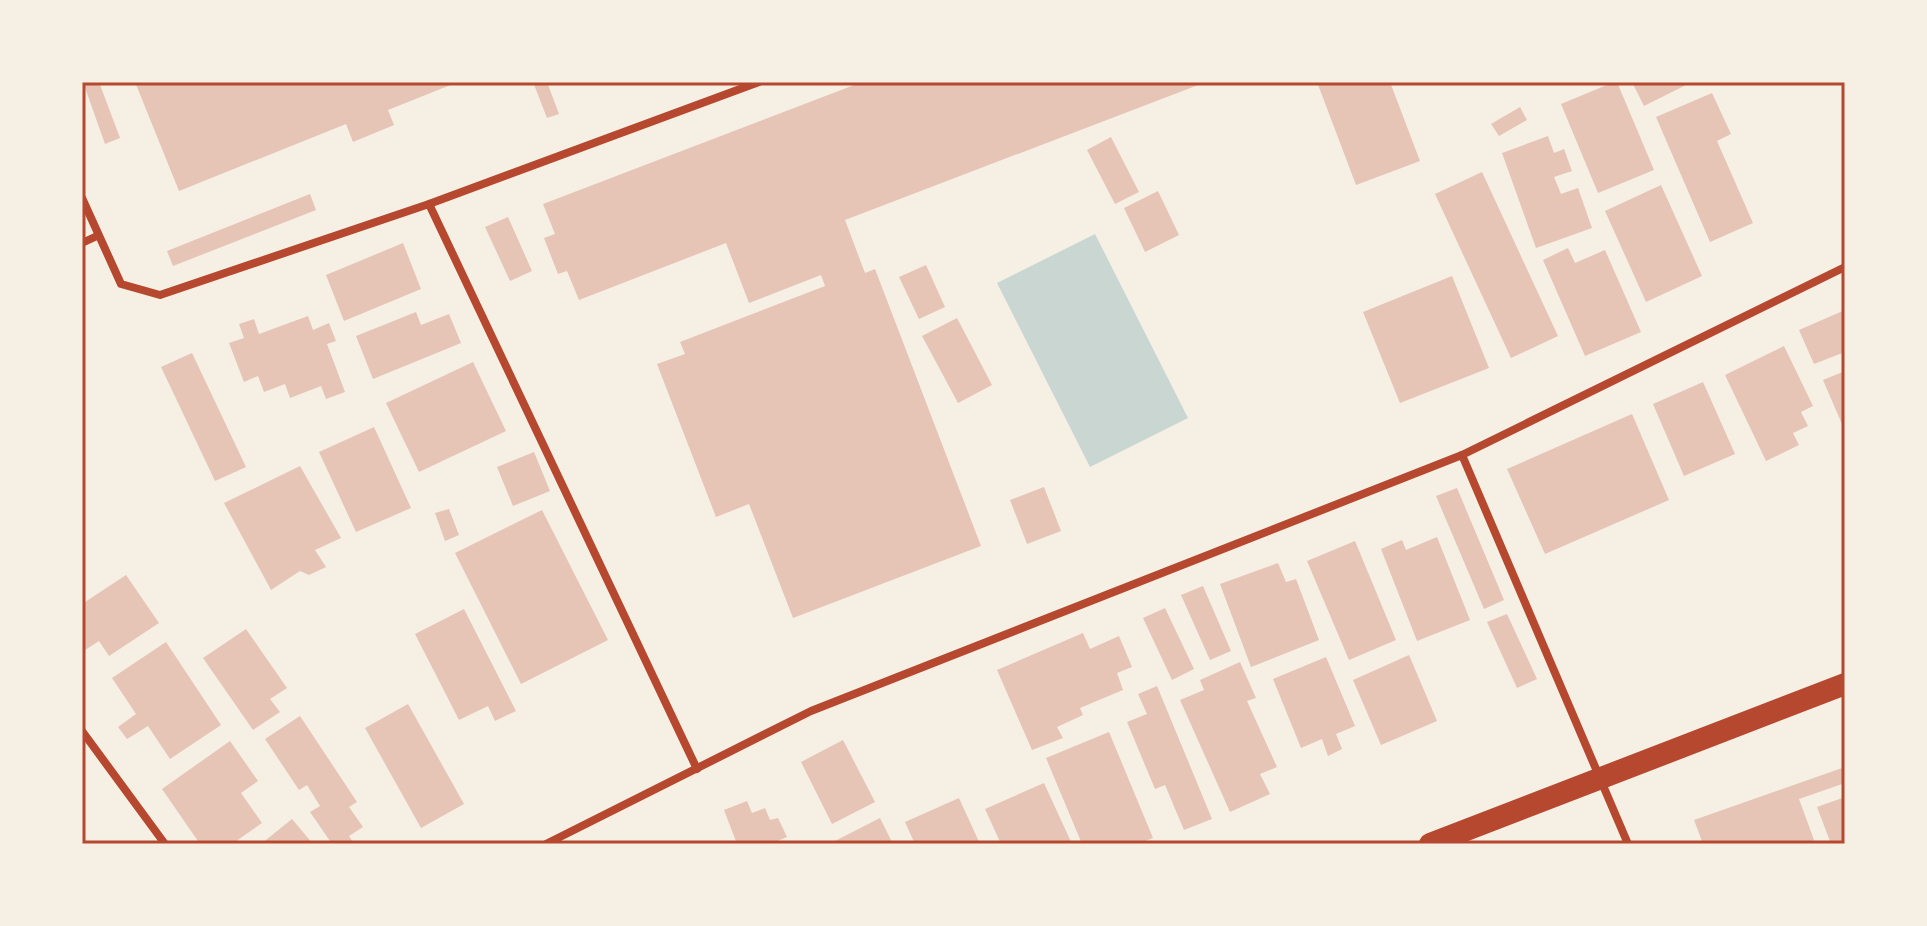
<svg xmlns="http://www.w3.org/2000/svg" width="1927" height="926" font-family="'PT Sans Narrow',sans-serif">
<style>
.water{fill:#c9d6d2}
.building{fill:#e6c5b7}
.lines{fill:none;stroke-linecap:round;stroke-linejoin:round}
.minor{stroke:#b5482f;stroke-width:8}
.trunk{stroke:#b5482f;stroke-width:22}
.neatline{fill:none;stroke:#b5482f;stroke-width:3}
</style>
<rect width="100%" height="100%" fill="#f6efe4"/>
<!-- water -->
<path class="water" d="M1095 234 1188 418 1090 467 997 283Z"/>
<!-- building -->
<g class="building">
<path d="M83 82H99L120 138 105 144Z"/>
<path d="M135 82H458L388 110 394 125 353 142 346 124 179 191Z"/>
<path d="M533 82H547L559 114 547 118Z"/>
<path d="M862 82H1206L845 220 865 273 875 269 981 546 793 618 749 504 716 517 657 364 685 354 680 342 825 286 821 275 749 303 726 243 579 300 567 271 558 274 544 238 555 234 543 204Z"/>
<path d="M1317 82H1390L1420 161 1356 185Z"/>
<path d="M1614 82H1617L1654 170 1598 193 1561 104Z"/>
<path d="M1632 82H1692L1644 106Z"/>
<path d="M1712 93 1731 134 1717 141 1753 223 1710 242 1656 117Z"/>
<path d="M1520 107 1527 120 1499 136 1491 124Z"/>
<path d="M1548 136 1554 153 1564 149 1572 171 1554 177 1561 194 1578 188 1592 228 1536 248 1502 153Z"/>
<path d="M1111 137 1139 192 1115 204 1087 150Z"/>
<path d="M1482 172 1558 336 1511 358 1435 194Z"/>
<path d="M1661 185 1702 276 1646 302 1605 211Z"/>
<path d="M1158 191 1179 235 1145 252 1124 208Z"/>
<path d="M310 194 316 210 173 266 167 251Z"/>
<path d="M508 217 532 271 510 281 485 227Z"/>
<path d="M403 243 421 289 344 321 326 275Z"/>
<path d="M1568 248 1575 263 1605 250 1641 332 1585 356 1543 260Z"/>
<path d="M926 265 945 307 919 319 899 277Z"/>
<path d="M1452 276 1489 368 1400 403 1363 312Z"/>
<path d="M1845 310V352L1814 364 1799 330Z"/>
<path d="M416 312 421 325 449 314 461 343 373 379 356 336Z"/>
<path d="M308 316 313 330 329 323 336 341 327 344 345 392 326 399 321 386 290 398 285 384 264 392 258 376 244 382 229 343 244 338 239 324 254 319 259 334Z"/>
<path d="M957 318 992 385 958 403 922 336Z"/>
<path d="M1784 346 1813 406 1801 412 1808 426 1793 433 1799 445 1766 461 1725 375Z"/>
<path d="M192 353 246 467 215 481 161 367Z"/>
<path d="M473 362 506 431 419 472 386 403Z"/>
<path d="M1845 371V431L1823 380Z"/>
<path d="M1703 382 1735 454 1684 476 1653 404Z"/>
<path d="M1632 414 1669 500 1545 554 1507 469Z"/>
<path d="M374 427 411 508 356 532 319 452Z"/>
<path d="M534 452 550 491 513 506 497 467Z"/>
<path d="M300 466 341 538 315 550 326 567 309 575 300 571 271 590 224 503Z"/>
<path d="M1044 487 1061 531 1027 544 1010 500Z"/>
<path d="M1457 488 1504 600 1484 609 1436 496Z"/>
<path d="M449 509 459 535 445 541 435 513Z"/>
<path d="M542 510 608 640 521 684 455 553Z"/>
<path d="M1437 537 1470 620 1417 641 1381 549 1402 540 1406 550Z"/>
<path d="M1355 541 1396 640 1349 660 1307 561Z"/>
<path d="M1278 563 1286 582 1296 579 1319 640 1251 667 1220 584Z"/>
<path d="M126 575 159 623 109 656 99 641 82 652V604Z"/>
<path d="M1203 586 1231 651 1210 660 1181 595Z"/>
<path d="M1165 608 1194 669 1172 680 1143 618Z"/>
<path d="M464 609 516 711 495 721 488 706 459 720 415 634Z"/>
<path d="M1507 614 1537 679 1517 688 1487 622Z"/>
<path d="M246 629 287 688 270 699 280 712 253 730 203 658Z"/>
<path d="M1083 633 1090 649 1119 636 1132 667 1117 673 1123 690 1080 708 1083 715 1057 727 1063 738 1032 750 997 670Z"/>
<path d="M166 642 221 725 170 759 148 726 127 739 118 727 136 714 112 678Z"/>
<path d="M1409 655 1437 721 1381 745 1353 680Z"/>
<path d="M1326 657 1355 726 1336 734 1342 749 1328 756 1322 739 1301 748 1273 679Z"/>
<path d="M1240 662 1256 698 1247 701 1277 767 1260 774 1270 794 1230 812 1180 700 1204 690 1200 680Z"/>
<path d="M1157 686 1212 819 1184 830 1165 785 1155 789 1127 722 1147 714 1138 694Z"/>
<path d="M408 704 464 804 421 828 365 728Z"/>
<path d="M300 716 357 802 349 807 363 827 349 836 354 844H332L310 812 320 806 307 785 299 790 265 739Z"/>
<path d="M1109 732 1153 838 1137 844H1082L1046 758Z"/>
<path d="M843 740 875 802 832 824 801 762Z"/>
<path d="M230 741 258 781 241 793 262 823 232 844H200L162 789Z"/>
<path d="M1845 767V783L1799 799 1814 840 1803 844H1703L1694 820Z"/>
<path d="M1044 783 1072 844H1001L985 809Z"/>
<path d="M1845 797V844H1831L1817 807Z"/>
<path d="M959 798 980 844H915L905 822Z"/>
<path d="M747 801 752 813 765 808 770 820 778 818 787 837 770 844H737L724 810Z"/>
<path d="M880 818 893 844H829Z"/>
<path d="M292 819 313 844H261Z"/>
</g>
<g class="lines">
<!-- minor -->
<g class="minor">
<path d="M82 198 121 284 160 295 429 204 759 82"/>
<path d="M429 204 697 769"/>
<path d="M82 243 97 236"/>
<path d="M1462 455 1628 844"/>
<path d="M82 731 165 844"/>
<path d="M546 844 811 711 1462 455 1845 267"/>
</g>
<!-- trunk -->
<path class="trunk" d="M1430 844 1845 684"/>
</g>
<!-- border -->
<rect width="1927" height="926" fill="none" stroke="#f6efe4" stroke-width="168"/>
<rect x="84" y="84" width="1759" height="758" class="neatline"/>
</svg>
